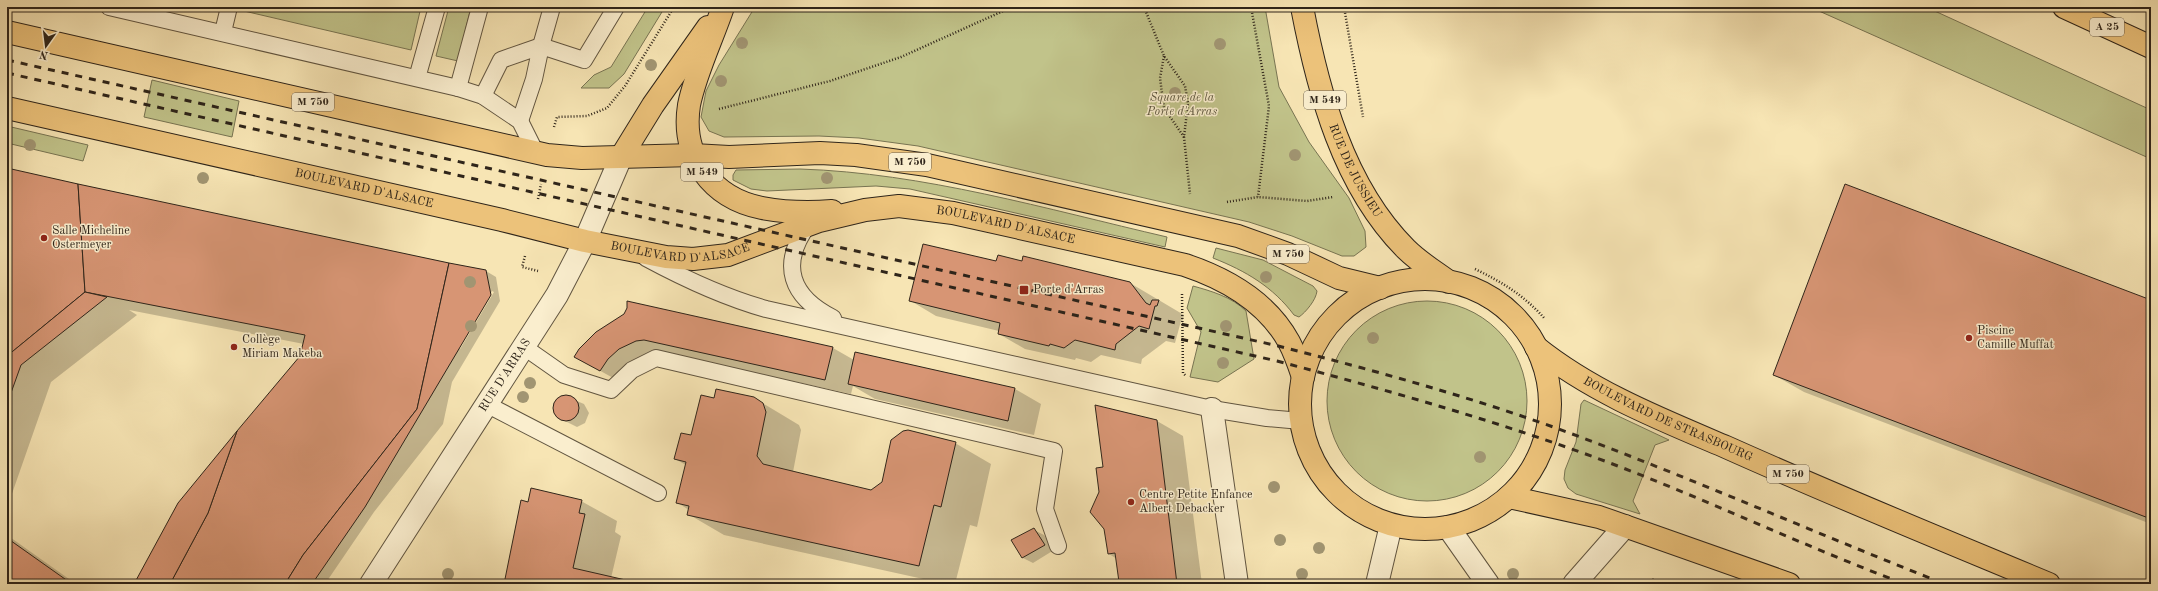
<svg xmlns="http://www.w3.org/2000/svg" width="2158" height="591" font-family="'Old Standard TT',serif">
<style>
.green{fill:#c1c38a;stroke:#787452}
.shadow{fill:#0003;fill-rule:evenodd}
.building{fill:#d79574;stroke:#2f251a}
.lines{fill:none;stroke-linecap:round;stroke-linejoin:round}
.service-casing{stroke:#615540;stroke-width:18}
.pedestrian-casing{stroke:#615540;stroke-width:24}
.minor-casing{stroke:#615540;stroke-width:24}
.tertiary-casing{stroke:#615540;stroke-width:24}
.primary-casing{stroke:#2f251a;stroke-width:24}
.motorway-casing{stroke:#2f251a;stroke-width:24}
.path{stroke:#2f251a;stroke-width:2.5;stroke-dasharray:1 2;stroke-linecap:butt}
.service{stroke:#faeece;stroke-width:16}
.pedestrian{stroke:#faeece;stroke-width:22}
.minor{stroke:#faeece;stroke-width:22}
.tertiary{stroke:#faeece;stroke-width:22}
.primary{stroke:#ecc27a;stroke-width:22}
.motorway{stroke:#ecc27a;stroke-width:22}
.rail{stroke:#2f251a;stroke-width:3;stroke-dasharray:7 7;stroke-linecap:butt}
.tree{fill:#a19572}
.poi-dot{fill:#8f2418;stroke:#faeece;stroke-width:1.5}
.labels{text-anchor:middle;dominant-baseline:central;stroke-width:3;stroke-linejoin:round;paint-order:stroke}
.shield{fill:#faeece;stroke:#6c6150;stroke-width:1}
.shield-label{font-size:11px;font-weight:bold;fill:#2f251a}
.park-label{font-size:12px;font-style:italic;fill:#5b543c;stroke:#faeece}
.street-label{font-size:12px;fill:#2f251a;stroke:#faeece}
.poi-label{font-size:12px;fill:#2f251a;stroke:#faeece;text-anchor:start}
</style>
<rect width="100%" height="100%" fill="#f7e5b4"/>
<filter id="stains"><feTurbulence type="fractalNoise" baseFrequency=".005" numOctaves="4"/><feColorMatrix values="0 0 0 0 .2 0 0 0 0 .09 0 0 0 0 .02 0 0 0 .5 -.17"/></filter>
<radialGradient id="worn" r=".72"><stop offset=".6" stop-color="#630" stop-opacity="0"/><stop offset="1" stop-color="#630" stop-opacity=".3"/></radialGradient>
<!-- green -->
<g class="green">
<path d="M245 7H421L411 50 244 11Z"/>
<path d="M449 7H471L458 61 436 56Z"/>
<path d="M648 7H665L624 74 609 88H581L594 75 611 67Z"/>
<path d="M755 7H1265L1279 87 1309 142 1349 198 1365 231 1366 247 1354 256H1342L1292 236 1249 222 918 146 859 138 819 136 724 137 709 131 701 117 706 91 719 65Z"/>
<path d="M1810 7H1926L2151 110V159Z"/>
<path d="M152 80 239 101 232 137 144 117Z"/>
<path d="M7 126 88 145 83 161 7 143Z"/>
<path d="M800 169C924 173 1046 209 1167 237L1165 247 910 189 876 186 767 191 751 189 733 180V175L736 170Z"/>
<path d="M1216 248 1263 260 1313 286 1317 291C1316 300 1306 312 1299 317L1294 315C1273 287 1246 271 1213 258Z"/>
<path d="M1193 286C1211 291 1232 297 1246 311L1254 359 1218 382 1190 377 1201 332 1187 308Z"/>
<circle cx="1427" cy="401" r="100"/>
<path d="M1584 400 1669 440 1655 445 1633 501 1640 514 1576 494 1568 488 1564 479 1565 470 1576 442 1581 404Z"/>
</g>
<!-- shadow -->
<g class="shadow">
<path d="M7 169 486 271 496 277 500 301 452 382 443 424 374 512 325 584H135L301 357 304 344 129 310 137 315 51 382 7 508ZM492 291 494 292 460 349V345Z"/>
<path d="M997 263 1130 283 1184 315 1183 320 1181 321 1175 343 1166 341 1142 359 1141 364 1101 355 1091 362 1076 358 1075 360 1025 349 999 334V331L936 316 911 301Z"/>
<path d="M2151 301V524L1804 392 1774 375Z"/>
<path d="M627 312 833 348 854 360 856 353 1015 389 1041 404 1034 435 875 399 853 386 851 394 671 354 662 355 626 385 575 357 596 333Z"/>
<path d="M565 396 584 404 589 413 585 423 577 427 557 417 553 409 557 399Z"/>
<path d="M754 398 799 425 801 430 793 472 871 491 955 443 991 464 977 527 970 525 955 584H946L724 535 688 514 689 510 678 503 686 465 675 459 692 436 714 399Z"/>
<path d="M1096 407 1157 421 1183 436 1202 584H1122L1117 559 1109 554 1100 492 1105 468Z"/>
<path d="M581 501 617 521 615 532 621 536 611 578 633 584H505L528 503Z"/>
<path d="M1034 530 1044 535 1054 550 1033 563 1023 558 1012 541Z"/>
<path d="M7 535 76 584H7Z"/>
</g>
<!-- building -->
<g class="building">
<path d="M7 168 78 184 85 292 7 356Z"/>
<path d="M78 184 449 263 417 409 303 555 285 584H170L208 513 237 431 300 356 305 335 85 292Z"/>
<path d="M1845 184 2151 300V519L1773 375Z"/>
<path d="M923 244 996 261 998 255 1022 261 1023 256 1130 282 1146 303 1150 305 1152 300H1159L1157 306H1155L1149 329 1139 326 1116 344 1115 350 1075 340 1064 348 1050 344 1049 346 998 334 1000 323 909 301Z"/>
<path d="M449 263 486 270 491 295 365 507 312 584H285L303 555 417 409Z"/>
<path d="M85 292 107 297 21 365 7 404V356Z"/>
<path d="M627 301 833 347 825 380 644 340 636 341 619 349 608 359 600 371 574 357 579 349 596 332 624 314 627 308Z"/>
<path d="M855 352 1015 388 1008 421 848 384Z"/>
<path d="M716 389 754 397 763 403 766 412 757 456 763 464 871 490 882 482 891 440 903 431 908 430 956 442 941 507 934 505 919 566 687 515 689 506 676 503 686 462 674 459 681 433 691 435 701 395 714 398Z"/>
<circle cx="566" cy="408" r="13"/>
<path d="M1095 405 1157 420 1177 584H1121L1119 582 1115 553 1108 554 1104 529 1090 512 1099 492 1096 468 1103 467Z"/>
<path d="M237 431 208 513 170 584H134L178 503Z"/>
<path d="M531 488 582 500 579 513 585 514 573 568 630 581V584H504L521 500 528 502Z"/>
<path d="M1034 528 1045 545 1022 558 1011 540Z"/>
<path d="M7 538 72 584H18L7 579Z"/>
<path d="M7 579 18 584H7Z"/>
<path d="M1653 579 1668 584H1638Z"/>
<path d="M459 580 468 581 473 584H454Z"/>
</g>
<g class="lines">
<defs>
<g id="service">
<path d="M109 7 458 88 483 96 520 121 536 153"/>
<path d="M552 7 541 46 584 60 616 7"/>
<path d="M223 32 229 7"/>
<path d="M417 78 437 7"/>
<path d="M458 88 480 7"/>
<path d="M483 96 501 60 541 46 534 79 520 121"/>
<path d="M808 225C779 265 791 297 833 318"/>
<path d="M646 258C685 279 723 297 766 309L1212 409 1267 418 1301 421"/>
<path d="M524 347 564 375 611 390 632 370 656 358 1054 451 1045 509 1058 546"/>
<path d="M486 404 658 493"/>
</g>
<g id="pedestrian">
<path d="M1212 409 1237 584"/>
<path d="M1574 584 1625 526"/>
</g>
<path id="minor" d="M1448 527 1488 584"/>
<g id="tertiary">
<path id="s1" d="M371 584 557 295 585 241 621 157"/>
<path d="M1377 584 1391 525"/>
</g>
<g id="primary">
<path d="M723 7C713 37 695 74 689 105 681 156 711 198 762 208 784 212 809 213 832 211"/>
<path id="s2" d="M1302 7C1318 91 1343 186 1406 249 1419 262 1434 271 1449 282"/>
<path d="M7 32 547 155 582 158 693 155 729 157 820 153 856 155 927 165 1238 236 1288 254 1339 278 1380 288"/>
<path id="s3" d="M7 108 502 220 585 241 666 257 693 259 728 255 819 221 865 210 899 206 953 213 1185 265C1227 279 1267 302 1289 342 1295 353 1299 365 1303 377"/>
<path d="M621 157 653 105 708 27"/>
<circle cx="1425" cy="404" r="125"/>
<path id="s4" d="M1536 347C1592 392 1660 419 1726 447 1833 495 1941 539 2049 584"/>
<path d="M1509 497 1599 517 1789 584"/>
</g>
<path id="motorway" d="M2064 7 2151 47"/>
</defs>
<!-- service casing -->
<use href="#service" class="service-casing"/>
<!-- pedestrian casing -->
<use href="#pedestrian" class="pedestrian-casing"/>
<!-- minor casing -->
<use href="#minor" class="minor-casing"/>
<!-- tertiary casing -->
<use href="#tertiary" class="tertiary-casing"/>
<!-- primary casing -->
<use href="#primary" class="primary-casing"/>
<!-- motorway casing -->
<use href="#motorway" class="motorway-casing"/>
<!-- path -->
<g class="path">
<path d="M1144 7 1164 56 1185 86 1188 103 1184 137 1190 194"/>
<path d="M1251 7 1269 106 1258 197"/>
<path d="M1344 7 1363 117"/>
<path d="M1164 56 1160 78 1164 108 1184 137"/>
<path d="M719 109 830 81 901 57 1012 7"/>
<path d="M554 127 557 117 587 116 607 108 625 86 674 7"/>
<path d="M538 199 541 184"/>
<path d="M1227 202 1258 197 1307 201 1333 197"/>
<path d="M525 256 522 267 538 271"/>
<path d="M1475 269C1502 282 1525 296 1545 319"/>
<path d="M1182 294 1183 373 1186 376"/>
<path d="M2077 580 2085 584"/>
</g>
<!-- service -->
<use href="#service" class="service"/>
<!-- pedestrian -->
<use href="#pedestrian" class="pedestrian"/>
<!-- minor -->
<use href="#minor" class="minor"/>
<!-- tertiary -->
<use href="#tertiary" class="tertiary"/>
<!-- primary -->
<use href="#primary" class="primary"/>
<!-- motorway -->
<use href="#motorway" class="motorway"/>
<!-- rail -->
<g class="rail">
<path d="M7 60 1274 345C1369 369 1464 395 1556 428 1687 476 1815 533 1945 584"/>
<path d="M7 73 1277 361C1390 391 1501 422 1610 463 1710 501 1806 547 1905 584"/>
</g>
</g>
<!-- trees -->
<g class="tree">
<circle cx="742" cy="43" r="6"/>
<circle cx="1220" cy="44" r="6"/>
<circle cx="651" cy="65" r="6"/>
<circle cx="721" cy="81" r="6"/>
<circle cx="1175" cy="93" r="6"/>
<circle cx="30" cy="145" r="6"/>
<circle cx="1295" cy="155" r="6"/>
<circle cx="203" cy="178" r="6"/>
<circle cx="827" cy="178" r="6"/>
<circle cx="1266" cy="277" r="6"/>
<circle cx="470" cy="282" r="6"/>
<circle cx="471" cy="326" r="6"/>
<circle cx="1226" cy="326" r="6"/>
<circle cx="1373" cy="338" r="6"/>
<circle cx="1223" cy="363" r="6"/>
<circle cx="530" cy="383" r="6"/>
<circle cx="523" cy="397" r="6"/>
<circle cx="1480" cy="457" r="6"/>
<circle cx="1274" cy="487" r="6"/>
<circle cx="1280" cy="540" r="6"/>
<circle cx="1319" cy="548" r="6"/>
<circle cx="448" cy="574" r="6"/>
<circle cx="1302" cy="574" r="6"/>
<circle cx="1513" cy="574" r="6"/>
</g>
<!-- markers -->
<g class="poi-dot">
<circle cx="44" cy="238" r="4"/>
<rect x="1019" y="285" width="10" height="10" rx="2"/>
<circle cx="1969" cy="338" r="4"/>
<circle cx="234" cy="347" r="4"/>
<circle cx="1131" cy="502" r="4"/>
</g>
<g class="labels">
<!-- shield labels -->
<g class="shield">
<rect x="2090" y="18" width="34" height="18" rx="3"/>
<rect x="1304" y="91" width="42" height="18" rx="3"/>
<rect x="292" y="93" width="42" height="18" rx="3"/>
<rect x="889" y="153" width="42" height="18" rx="3"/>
<rect x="681" y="163" width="42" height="18" rx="3"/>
<rect x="1267" y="245" width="42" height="18" rx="3"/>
<rect x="1767" y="465" width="42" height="18" rx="3"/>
</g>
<g class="shield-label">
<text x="2107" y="27">A 25</text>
<text x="1325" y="100">M 549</text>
<text x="313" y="102">M 750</text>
<text x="910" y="162">M 750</text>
<text x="702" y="172">M 549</text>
<text x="1288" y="254">M 750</text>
<text x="1788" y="474">M 750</text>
</g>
<!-- park labels -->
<g class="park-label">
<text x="1182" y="98">Square de la<tspan x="1182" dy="14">Porte d'Arras</tspan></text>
</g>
<!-- street labels -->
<g class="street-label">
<text stroke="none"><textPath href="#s2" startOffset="173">RUE DE JUSSIEU</textPath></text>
<text stroke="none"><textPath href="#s3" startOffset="366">BOULEVARD D'ALSACE</textPath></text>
<text stroke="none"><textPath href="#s3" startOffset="1025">BOULEVARD D'ALSACE</textPath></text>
<text stroke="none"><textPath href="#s3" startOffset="690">BOULEVARD D'ALSACE</textPath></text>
<text stroke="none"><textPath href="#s1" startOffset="248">RUE D'ARRAS</textPath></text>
<text stroke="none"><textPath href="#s4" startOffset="151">BOULEVARD DE STRASBOURG</textPath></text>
</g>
<!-- poi labels -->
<g class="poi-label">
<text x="52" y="231">Salle Micheline<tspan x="52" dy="14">Ostermeyer</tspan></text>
<text x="1033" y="290">Porte d'Arras</text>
<text x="1977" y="331">Piscine<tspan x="1977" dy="14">Camille Muffat</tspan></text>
<text x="242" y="340">Collège<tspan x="242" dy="14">Miriam Makeba</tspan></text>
<text x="1139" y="495">Centre Petite Enfance<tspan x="1139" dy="14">Albert Debacker</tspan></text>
</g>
</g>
<!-- margin -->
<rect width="2158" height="591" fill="none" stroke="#f7e5b4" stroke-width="24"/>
<rect x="8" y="8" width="2142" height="575" fill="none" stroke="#2f251a" stroke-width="2"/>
<rect x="12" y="12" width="2134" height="567" fill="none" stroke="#2f251a"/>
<!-- north arrow -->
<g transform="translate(46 46) rotate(194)" stroke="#faeece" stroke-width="3" paint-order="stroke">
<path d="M0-3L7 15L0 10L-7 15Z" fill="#2f251a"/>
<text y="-6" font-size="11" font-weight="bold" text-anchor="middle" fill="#2f251a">N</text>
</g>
<rect width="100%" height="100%" filter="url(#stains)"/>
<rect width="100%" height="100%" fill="url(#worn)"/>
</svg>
